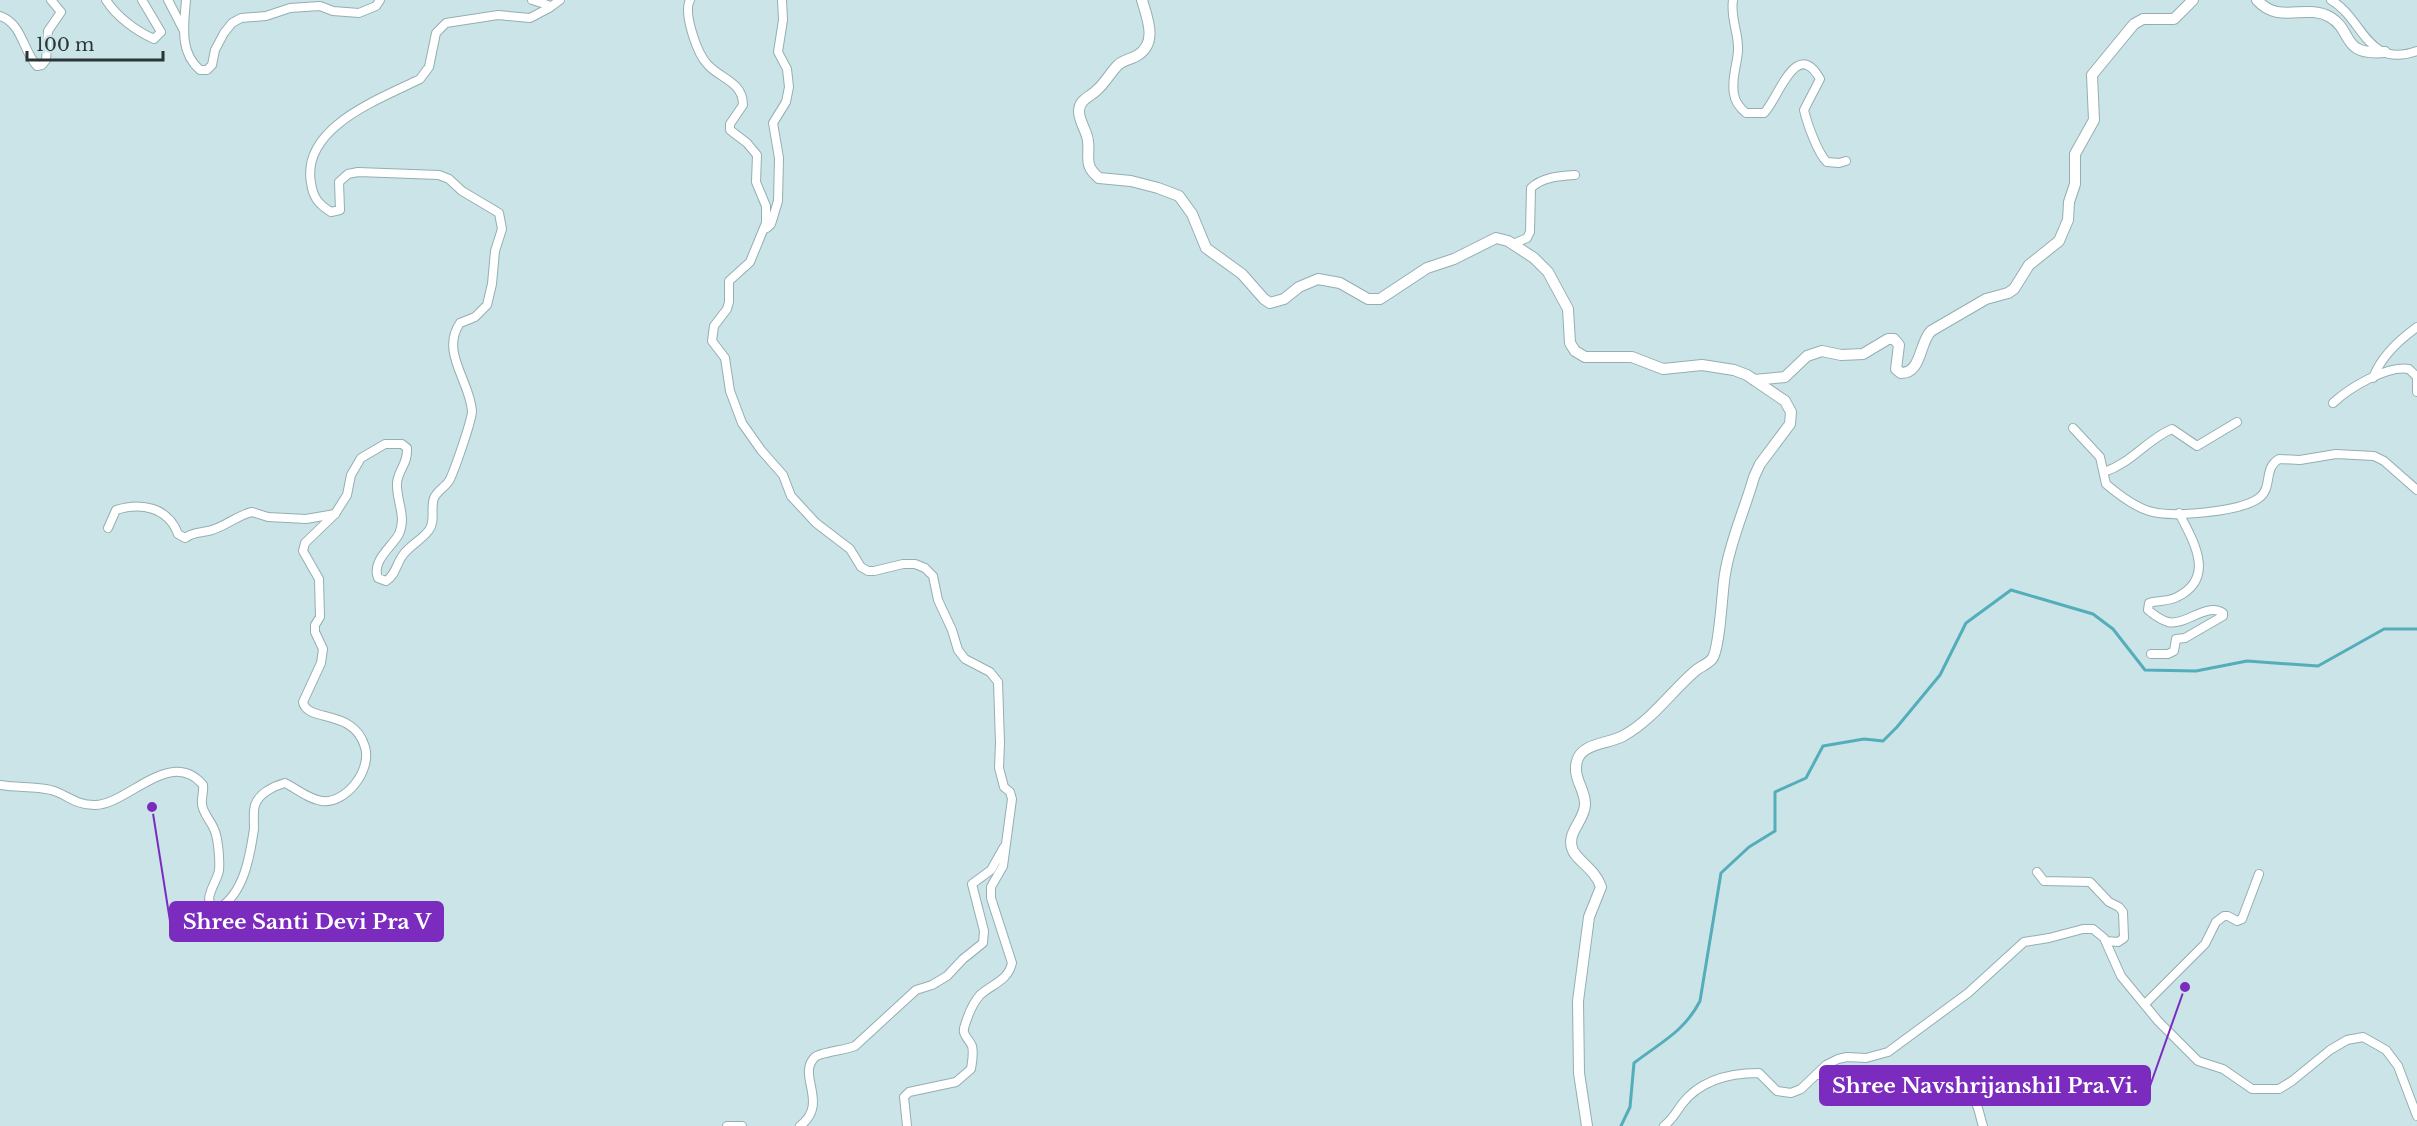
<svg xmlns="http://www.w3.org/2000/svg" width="2417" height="1126" font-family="'Libre Baskerville',serif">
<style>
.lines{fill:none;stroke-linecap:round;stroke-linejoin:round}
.stream{stroke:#54adba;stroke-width:3}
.minor-casing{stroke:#95aeb1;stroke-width:10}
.tertiary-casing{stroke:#95aeb1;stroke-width:12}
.minor{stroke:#fff;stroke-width:8}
.tertiary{stroke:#fff;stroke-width:10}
.leader{fill:none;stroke:#7b2cbf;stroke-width:2}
.callout-dot{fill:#7b2cbf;stroke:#cbe4e8;stroke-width:2}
.callout{fill:#7b2cbf;stroke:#7b2cbf;stroke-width:2}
.callout-label{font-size:21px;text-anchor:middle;font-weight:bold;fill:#fff}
</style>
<rect width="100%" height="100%" fill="#cbe4e8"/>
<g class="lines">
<!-- stream -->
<path class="stream" d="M1621 1126 1630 1107 1634 1063C1661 1042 1684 1032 1700 1001L1721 873 1749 847 1775 831V792L1806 778 1823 746 1864 739 1883 741 1897 727 1940 675 1966 623 2011 590 2093 614 2113 629 2145 670 2196 671 2247 661 2318 666 2384 629H2417"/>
<defs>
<g id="minor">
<path d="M106 0C117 17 136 31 154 39L161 32 142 0"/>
<path d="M168 0 184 31"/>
<path d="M186 0C184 25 179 52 200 70H207L212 65 215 50 224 33 232 23 241 18 266 16 290 8 320 6 333 11 359 13 376 6 380 0"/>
<path d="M690 0C683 13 697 54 708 65 721 79 743 82 743 105L730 124V130L747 143 757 155 756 182 766 206V223L750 262 729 281V302L727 309 714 326 712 341 725 358 730 391 742 423 761 450 783 475 791 496 816 523 850 549 861 567 868 571H874L903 564H915L925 568 933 576 938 600 952 630 958 650 965 659 990 672 998 682 1000 743 999 768 1004 787 1010 792 1012 799 1003 866 991 887V898L1012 963C1008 981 992 984 980 995 973 1003 968 1015 965 1025 961 1035 968 1037 972 1046 974 1053 972 1062 971 1069L956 1082 909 1092 904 1097 907 1126"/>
<path d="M1733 0C1730 18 1739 33 1738 51 1737 65 1731 80 1734 94 1735 102 1740 108 1746 113H1764C1778 100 1796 36 1820 79L1804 110C1807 123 1818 154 1827 162L1839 163 1846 161"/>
<path d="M2331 0C2364 19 2366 69 2417 51"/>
<path d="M549 8 560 0"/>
<path d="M0 16C22 23 23 51 37 66L42 65 46 60 48 31 61 12 51 0"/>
<path d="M767 228 771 224 778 201 779 158 773 123 786 102 789 87 787 69 778 52 783 20 782 0"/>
<path d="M1513 244 1527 238 1530 232 1531 188C1542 177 1559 176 1575 175"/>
<path d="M2417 376V392"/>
<path d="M2373 378C2381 356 2399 340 2417 327"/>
<path d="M2333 403C2349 388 2387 365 2409 369L2417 377"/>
<path d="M2073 428 2100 457 2106 484C2119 495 2133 506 2149 511 2171 518 2240 512 2259 498 2273 488 2263 468 2279 459L2300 460 2336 454 2374 456 2384 461 2417 490"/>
<path d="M2104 472C2132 463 2146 440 2172 429L2197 446 2237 422"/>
<path d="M108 528 116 510C141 502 168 507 178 534L185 538C193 532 199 533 208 531 224 528 237 515 252 512L268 517 306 519 335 514"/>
<path d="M2151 654H2168L2174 651 2176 639 2185 638 2223 616V613C2206 602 2186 626 2168 622 2161 620 2154 615 2148 610L2149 603C2158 600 2168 602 2177 597 2216 578 2194 542 2179 513"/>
<path d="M0 785C17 788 34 786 51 790 66 794 75 805 94 805 127 806 170 746 203 785 204 792 201 798 202 804 202 812 211 821 214 829 218 837 220 860 219 870 218 882 198 903 218 909 244 894 250 856 254 829 254 821 253 812 255 805 259 793 274 786 285 783 297 789 308 799 322 801 346 804 372 770 365 747 354 708 307 723 303 702L321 663 323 649 315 632V625L320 617 319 579 303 551 305 543 335 514 347 495 351 475 361 458 385 444H402L407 448C408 464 398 470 397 483 396 501 407 516 399 534 392 547 371 561 378 578L386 581C396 575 396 564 403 555 410 545 422 540 429 530 436 520 430 509 434 498 437 491 445 487 449 481 454 472 472 420 472 411 470 381 440 352 460 323L475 317 487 305 492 284 495 251 502 229 499 213 462 191 449 179 439 175 358 172 348 174 339 182 340 210 331 212C318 204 313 197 311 183 301 127 380 99 420 79L429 67 436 33 446 23 498 15 530 18 549 8 548 5 532 0"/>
<path d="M2037 872 2044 881 2090 882 2109 902 2119 907 2123 912 2124 938 2118 942 2106 941"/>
<path d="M2145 1004 2205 944 2216 922 2224 916H2228L2237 921 2242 919 2259 874"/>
<path d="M1817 1075C1834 1076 1857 1066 1872 1077 1879 1083 1880 1095 1890 1098 1900 1100 1907 1093 1916 1090 1926 1087 1966 1091 1974 1100 1979 1106 1980 1118 1983 1126"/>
<path d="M727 1126H742"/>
<path d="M800 1126C830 1103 796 1075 815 1057 821 1052 846 1050 855 1046L916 990 932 985 947 976 963 959 983 943 984 931 972 884 991 870 1004 847"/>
<path d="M1664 1126C1673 1119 1676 1112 1682 1104 1701 1079 1730 1073 1759 1073L1777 1091 1791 1093 1801 1089 1826 1065 1838 1059 1847 1057 1866 1058 1888 1052 1968 993 2024 942 2049 938 2083 929H2093L2104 938 2121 976 2158 1021 2198 1061 2223 1069 2252 1089H2279L2292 1081 2330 1050 2347 1040 2363 1037 2386 1050 2398 1066 2417 1116"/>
</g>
<g id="tertiary">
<path d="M1142 0C1147 18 1158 42 1138 55 1132 59 1123 60 1118 65 1110 73 1105 83 1097 90 1090 97 1080 99 1079 110 1078 120 1087 131 1088 141 1090 157 1083 165 1099 178L1131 181 1158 188 1179 196 1192 214 1206 248 1242 274 1264 299 1270 303 1284 299 1299 287 1318 279 1340 283 1368 299H1380L1427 268 1454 259 1496 238 1508 241 1534 258 1548 272 1568 309 1570 343 1575 351 1585 357H1632L1663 369 1702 365 1734 370 1747 375 1785 401 1791 412 1790 424 1760 464 1754 477C1745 509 1730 541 1725 574 1722 590 1720 649 1712 659 1708 664 1699 667 1694 672 1670 693 1652 720 1623 736 1608 744 1582 743 1577 761 1572 778 1586 790 1585 805 1584 821 1567 832 1572 848 1575 860 1595 868 1601 887L1589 917 1578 1001 1579 1073 1587 1126"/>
<path d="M2257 0C2279 25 2306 3 2330 17 2354 31 2340 56 2385 52"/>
<path d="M1754 380 1785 377 1807 356 1822 351 1841 355 1863 354 1888 339H1894L1899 345 1896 369 1901 373C1922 373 1919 343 1931 331L1986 299 2008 293 2014 289 2029 265 2059 241 2068 220 2069 202 2075 184V154L2094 120 2092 75 2134 24 2143 19H2174L2193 0"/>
</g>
</defs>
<!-- minor casing -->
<use href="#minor" class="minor-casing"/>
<!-- tertiary casing -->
<use href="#tertiary" class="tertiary-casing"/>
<!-- minor -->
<use href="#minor" class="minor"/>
<!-- tertiary -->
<use href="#tertiary" class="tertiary"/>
</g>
<!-- callouts -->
<path class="leader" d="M152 807L170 921M2185 987L2150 1086"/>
<g class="callout-dot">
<circle cx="152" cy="807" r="6"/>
<circle cx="2185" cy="987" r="6"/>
</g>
<g class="callout">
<rect x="170" y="902" width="273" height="39" rx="6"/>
<rect x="1820" y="1066" width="330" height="39" rx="6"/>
</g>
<g class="callout-label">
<text x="307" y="929">Shree Santi Devi Pra V</text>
<text x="1985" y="1093">Shree Navshrijanshil Pra.Vi.</text>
</g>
<!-- scale -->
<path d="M27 51v9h136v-9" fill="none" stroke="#2b3536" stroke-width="3"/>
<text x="36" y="51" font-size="18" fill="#2b3536" stroke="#cbe4e8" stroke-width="4.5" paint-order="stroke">100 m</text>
</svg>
